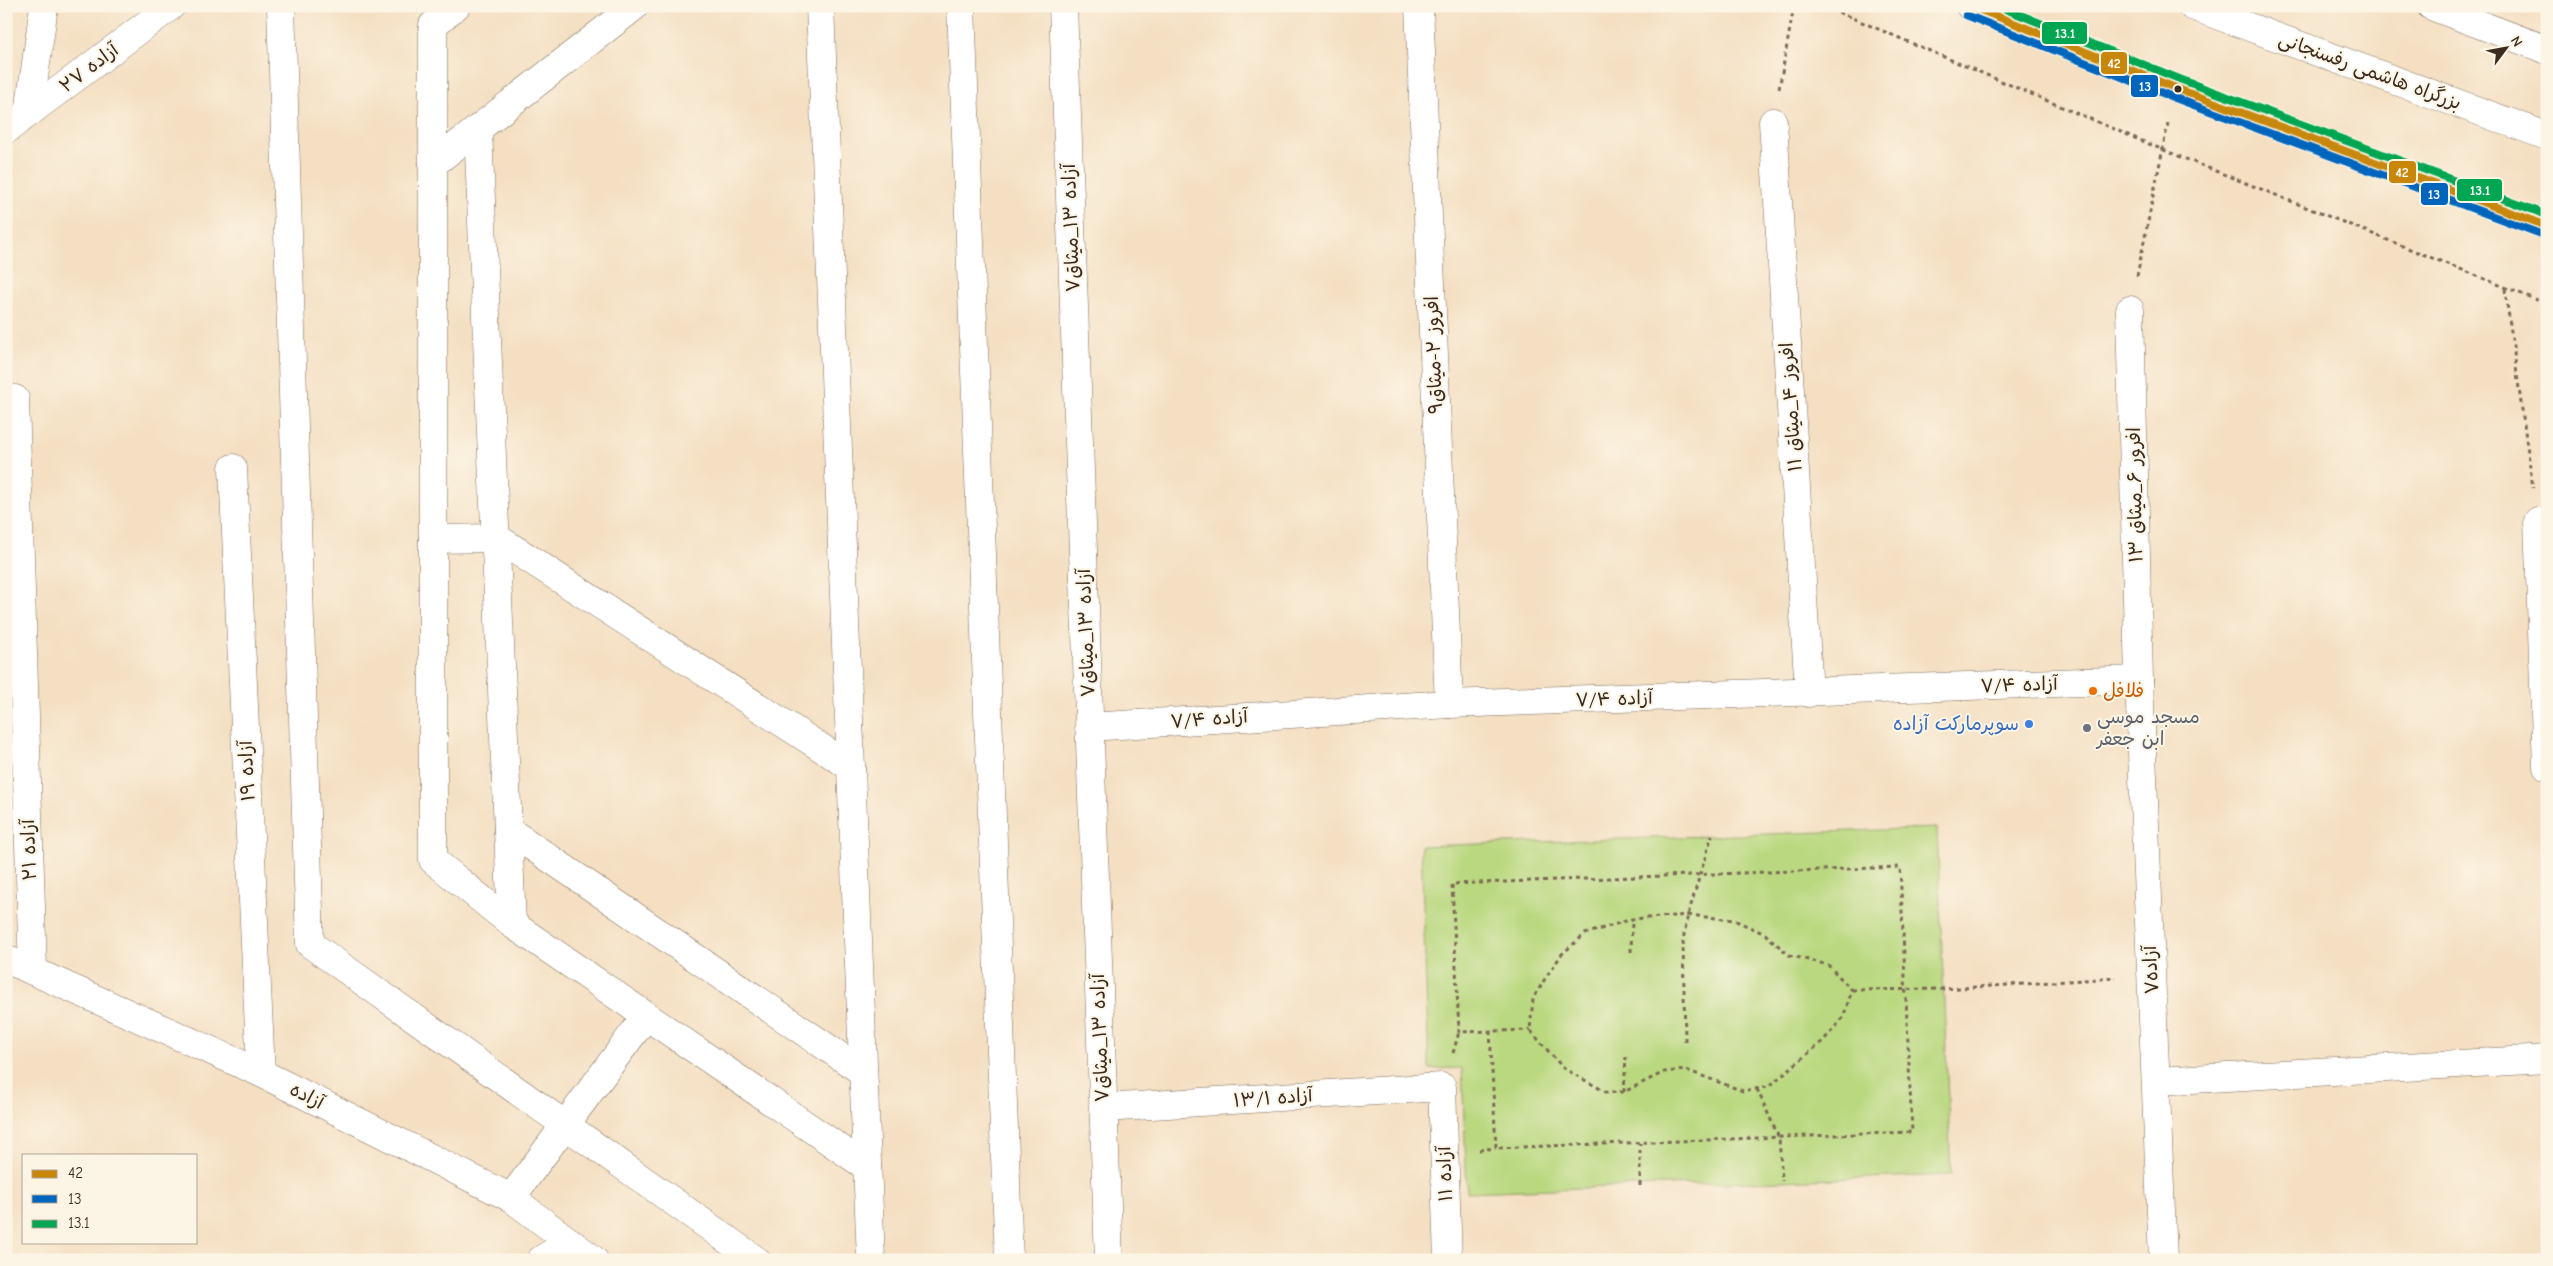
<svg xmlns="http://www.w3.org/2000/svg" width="2553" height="1266" font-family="'Comic Neue','Playpen Sans Arabic',sans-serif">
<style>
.green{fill:#b9d87f;stroke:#7a814e}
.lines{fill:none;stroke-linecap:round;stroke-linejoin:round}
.minor-casing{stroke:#7c6957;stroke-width:29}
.tertiary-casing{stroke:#7c6957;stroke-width:29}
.trunk-casing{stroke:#7c6957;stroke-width:29}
.path{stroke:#7c6957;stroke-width:3;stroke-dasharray:4 4;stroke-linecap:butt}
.minor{stroke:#fff;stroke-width:28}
.tertiary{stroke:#fff;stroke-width:28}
.trunk{stroke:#fff;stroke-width:28}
.bus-1-casing{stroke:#fcf5e5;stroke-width:11}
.bus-2-casing{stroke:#fcf5e5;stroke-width:11}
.bus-3-casing{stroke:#fcf5e5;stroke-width:11}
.bus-1{stroke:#c88708;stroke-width:8}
.bus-2{stroke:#0065bd;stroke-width:8}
.bus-3{stroke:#00a651;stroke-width:8}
.bus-dot{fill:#3b2a1e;stroke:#fcf5e5;stroke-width:2}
.food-dot{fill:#e8710a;stroke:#fcf5e5;stroke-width:2}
.shop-dot{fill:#3f7fe0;stroke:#fcf5e5;stroke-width:2}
.worship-dot{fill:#6b7280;stroke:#fcf5e5;stroke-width:2}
.labels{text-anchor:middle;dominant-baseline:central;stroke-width:4;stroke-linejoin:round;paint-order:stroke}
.street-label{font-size:19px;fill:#3b2a1e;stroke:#fcf5e5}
.food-label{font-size:19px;fill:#c56008;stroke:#fcf5e5;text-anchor:start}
.worship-label{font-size:19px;fill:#5b616d;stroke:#fcf5e5;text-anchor:start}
.shop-label{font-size:19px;fill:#366cbe;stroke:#fcf5e5;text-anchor:end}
.line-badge{stroke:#fcf5e5;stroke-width:2}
.badge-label{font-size:14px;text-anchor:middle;font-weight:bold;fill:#fff}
</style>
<rect width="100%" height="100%" fill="#fcf5e5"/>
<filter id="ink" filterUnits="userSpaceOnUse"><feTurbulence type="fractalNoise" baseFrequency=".02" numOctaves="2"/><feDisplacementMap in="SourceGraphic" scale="10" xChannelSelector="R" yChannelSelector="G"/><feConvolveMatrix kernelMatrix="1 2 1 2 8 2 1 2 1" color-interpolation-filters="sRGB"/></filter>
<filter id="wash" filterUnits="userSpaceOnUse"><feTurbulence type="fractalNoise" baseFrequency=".0096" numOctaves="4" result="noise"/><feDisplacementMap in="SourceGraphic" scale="20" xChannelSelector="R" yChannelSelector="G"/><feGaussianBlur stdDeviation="1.12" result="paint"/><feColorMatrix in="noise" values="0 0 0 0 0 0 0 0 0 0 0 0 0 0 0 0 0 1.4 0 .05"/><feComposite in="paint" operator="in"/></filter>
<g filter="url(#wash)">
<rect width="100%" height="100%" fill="#f4dfc2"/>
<!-- green -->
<path class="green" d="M1937 828 1951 1175 1467 1192 1462 1068 1429 1069 1421 846Z"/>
</g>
<g filter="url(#ink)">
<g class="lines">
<defs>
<g id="minor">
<path d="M281 6 310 944 756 1260"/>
<path d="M456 6 433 25V860L512 924 867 1167"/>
<path d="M820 6 871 1260"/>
<path d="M961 6 1009 1260"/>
<path d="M1063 6 1109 1260"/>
<path d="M1419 6 1449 704"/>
<path d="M29 113 44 6"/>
<path d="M1773 122 1809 693"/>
<path d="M478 129 512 924"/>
<path d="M6 130 171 6"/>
<path d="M433 164 635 6"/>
<path d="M2130 310 2139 680 2163 1260"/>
<path d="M15 399 33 971"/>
<path d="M233 468 261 1073"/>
<path d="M2538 521 2547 767"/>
<path d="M433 539 497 538 851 767"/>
<path d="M1089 727 1449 704 2139 680"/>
<path d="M508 830 863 1072"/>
<path d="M2157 1081 2547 1059"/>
<path d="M1103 1108 1442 1087 1448 1260"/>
<path d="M511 1198 646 1016"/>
</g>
<g id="tertiary">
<path d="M6 959 261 1073 511 1198 594 1260"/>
<path d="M541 1260 570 1242"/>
</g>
<g id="trunk">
<path d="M1970 6 2178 89 2547 226"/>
<path d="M2192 6 2547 136"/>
<path d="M2431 6 2547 50"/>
</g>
</defs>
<!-- minor casing -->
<use href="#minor" class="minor-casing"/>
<!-- tertiary casing -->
<use href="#tertiary" class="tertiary-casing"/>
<!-- trunk casing -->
<use href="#trunk" class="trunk-casing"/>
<!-- path -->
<g class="path">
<path d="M1824 6 2161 149 2547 304"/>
<path d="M1779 89 1794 6"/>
<path d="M2137 276 2168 123"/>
<path d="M2505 289 2533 488"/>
<path d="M1688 915 1734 920 1765 934 1789 955 1828 965 1852 990 1843 1018 1823 1041 1768 1087 1743 1091 1686 1070 1664 1072 1624 1092H1606L1563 1068 1530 1030 1533 999 1546 977 1562 954 1585 934 1632 919Z"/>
<path d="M1631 952 1632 919"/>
<path d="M1852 990 1944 989 2116 978"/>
<path d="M1490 1031 1496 1148 1912 1132 1900 867 1452 884 1459 1032 1530 1030"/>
<path d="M1685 1041 1683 940 1688 915 1712 835"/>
<path d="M1453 1053 1459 1032"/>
<path d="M1757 1089 1779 1138 1782 1181"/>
<path d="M1624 1092 1626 1057"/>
<path d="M1479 1150 1496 1148"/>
<path d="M1640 1186V1143"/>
</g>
<!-- minor -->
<use href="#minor" class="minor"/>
<!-- tertiary -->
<use href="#tertiary" class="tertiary"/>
<!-- trunk -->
<use href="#trunk" class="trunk"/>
<defs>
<path id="bus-1" d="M1971 6 2178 89 2547 226"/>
<path id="bus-2" d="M1966 15 2175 98 2544 235"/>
<path id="bus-3" d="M1998 6 2182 80 2547 215"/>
</defs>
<!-- bus-1 casing -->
<use href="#bus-1" class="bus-1-casing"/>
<!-- bus-2 casing -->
<use href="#bus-2" class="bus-2-casing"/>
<!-- bus-3 casing -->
<use href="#bus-3" class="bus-3-casing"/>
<!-- bus-1 -->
<use href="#bus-1" class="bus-1"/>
<!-- bus-2 -->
<use href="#bus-2" class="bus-2"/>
<!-- bus-3 -->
<use href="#bus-3" class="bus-3"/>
</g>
</g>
<!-- markers -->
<circle class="bus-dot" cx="2178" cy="89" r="4.5"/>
<circle class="food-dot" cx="2093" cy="691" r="5"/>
<circle class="shop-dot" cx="2029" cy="724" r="5"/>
<circle class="worship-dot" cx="2087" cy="728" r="5"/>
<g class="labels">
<!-- street labels -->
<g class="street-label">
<text transform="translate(89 68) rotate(-37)">آزاده ۲۷</text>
<text transform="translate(2370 71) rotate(20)">بزرگراه هاشمی رفسنجانی</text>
<text transform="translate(1071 228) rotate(-92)">آزاده ۱۳_میثاق۷</text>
<text transform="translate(1434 355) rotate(-92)">افروز ۲-میثاق۹</text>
<text transform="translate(1791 407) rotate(-94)">افروز ۴_میثاق ۱۱</text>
<text transform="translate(2135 495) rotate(-91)">افرور ۶_میثاق ۱۳</text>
<text transform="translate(1086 633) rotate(-92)">آزاده ۱۳_میثاق۷</text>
<text transform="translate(2019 685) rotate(-2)">آزاده ۷/۴</text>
<text transform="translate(1614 699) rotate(-2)">آزاده ۷/۴</text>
<text transform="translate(1209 719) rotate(-4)">آزاده ۷/۴</text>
<text transform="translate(247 771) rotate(-93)">آزاده ۱۹</text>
<text transform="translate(29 850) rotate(-92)">آزاده ۲۱</text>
<text transform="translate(2151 970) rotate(-93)">آزاده۷</text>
<text transform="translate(1100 1038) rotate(-92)">آزاده ۱۳_میثاق۷</text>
<text transform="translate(307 1096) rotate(27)">آزاده</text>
<text transform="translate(1273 1098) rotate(-4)">آزاده ۱۳/۱</text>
<text transform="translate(1445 1174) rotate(-92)">آزاده ۱۱</text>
</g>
<!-- food labels -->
<g class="food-label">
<text x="2103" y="691">فلافل</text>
</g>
<!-- worship labels -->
<g class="worship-label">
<text x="2097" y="717">مسجد موسی<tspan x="2097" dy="22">ابن جعفر</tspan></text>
</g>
<!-- shop labels -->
<g class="shop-label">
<text x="2019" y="724">سوپرمارکت آزاده</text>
</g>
</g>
<g class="line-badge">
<rect x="2041" y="21" width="47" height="24" rx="5" fill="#00a651"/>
<rect x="2100" y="51" width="28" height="24" rx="5" fill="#c88708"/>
<rect x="2130" y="74" width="29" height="24" rx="5" fill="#0065bd"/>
<rect x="2388" y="160" width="29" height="24" rx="5" fill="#c88708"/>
<rect x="2456" y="178" width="47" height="24" rx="5" fill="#00a651"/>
<rect x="2420" y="182" width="29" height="24" rx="5" fill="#0065bd"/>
</g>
<g class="badge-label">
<text x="2065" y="38">13.1</text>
<text x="2114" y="68">42</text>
<text x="2145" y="91">13</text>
<text x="2402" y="177">42</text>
<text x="2480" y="195">13.1</text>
<text x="2434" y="199">13</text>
</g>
<!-- margin -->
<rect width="2553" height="1266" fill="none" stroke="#fcf5e5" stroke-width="25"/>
<!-- legend -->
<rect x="22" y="1154" width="175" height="90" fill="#fcf5e5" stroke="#afa495"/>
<rect x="32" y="1170" width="25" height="8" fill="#c88708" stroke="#afa495"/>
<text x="68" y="1178" font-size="15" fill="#3b2a1e">42</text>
<rect x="32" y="1195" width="25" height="8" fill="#0065bd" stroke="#afa495"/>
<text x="68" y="1204" font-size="15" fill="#3b2a1e">13</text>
<rect x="32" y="1220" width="25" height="8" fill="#00a651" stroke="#afa495"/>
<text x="68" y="1228" font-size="15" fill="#3b2a1e">13.1</text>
<!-- north arrow -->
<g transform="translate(2506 48) rotate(58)" stroke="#fcf5e5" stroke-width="4" paint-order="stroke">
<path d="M0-4L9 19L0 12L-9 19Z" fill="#3b2a1e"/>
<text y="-8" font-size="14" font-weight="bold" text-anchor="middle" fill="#3b2a1e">N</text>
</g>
</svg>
